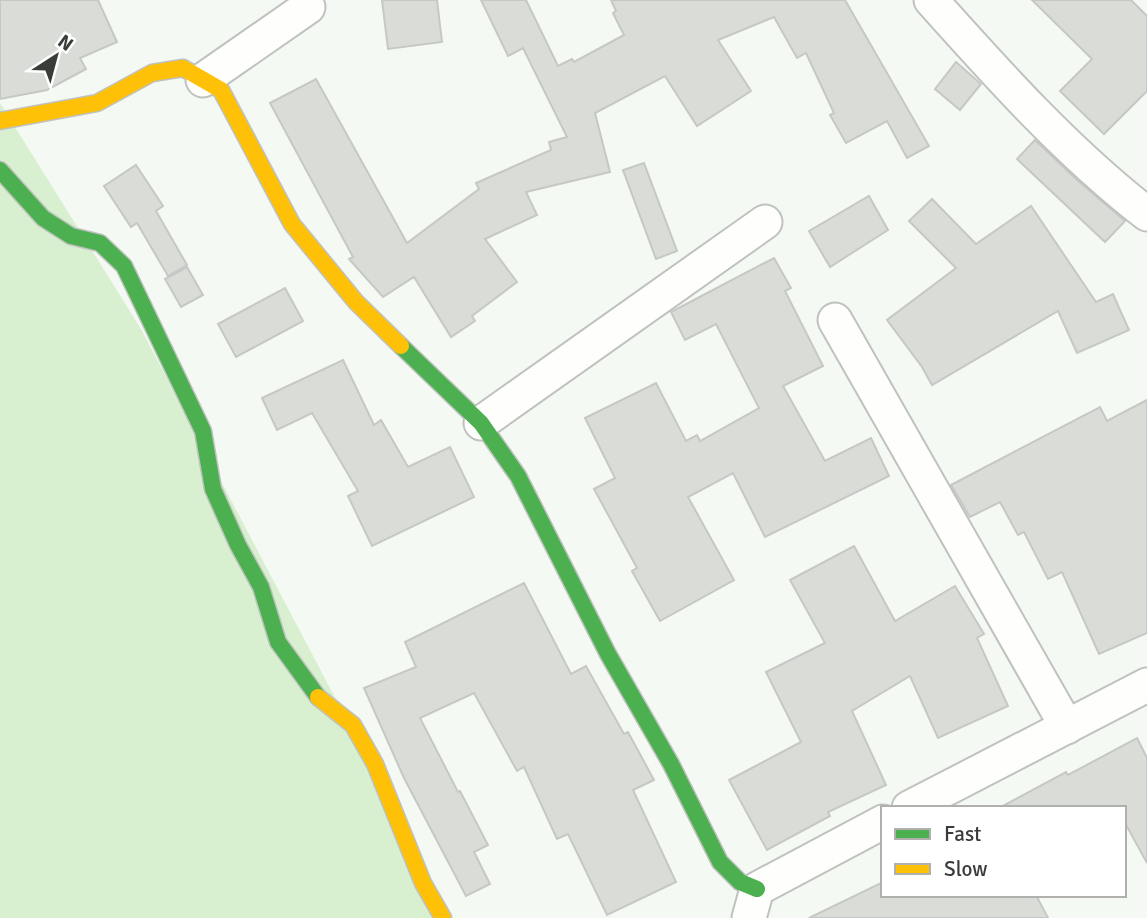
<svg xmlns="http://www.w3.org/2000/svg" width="1147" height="918" font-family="Signika,sans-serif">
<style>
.green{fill:#d8f0cf}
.building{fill:#dadcd8;stroke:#c5c8c4;stroke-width:2}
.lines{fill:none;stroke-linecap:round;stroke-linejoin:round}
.street-casing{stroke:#bfc2be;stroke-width:37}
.fast-casing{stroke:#bfc2be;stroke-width:19}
.slow-casing{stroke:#bfc2be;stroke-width:19}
.street{stroke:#fefefd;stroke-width:33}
.fast{stroke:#4caf50;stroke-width:16}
.slow{stroke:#ffc107;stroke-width:16}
</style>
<rect width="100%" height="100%" fill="#f5f9f4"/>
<!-- green -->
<path class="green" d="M0 103 141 329 451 918H0Z"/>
<!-- building -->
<g class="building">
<path d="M0 0H98L117 42 80 58 86 69 47 90 0 99Z"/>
<path d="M382 0H437L442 42 388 49Z"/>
<path d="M481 0H526L558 66 572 59 574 62 624 35 613 13 616 11 611 0H845L929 146 907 158 887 121 846 143 830 115 834 113 806 53 797 58 774 17 718 40 751 91 697 126 665 76 595 113 610 172 526 192 537 215 485 239 517 282 472 316 475 321 451 337 414 277 383 297 349 259 353 257 270 103 316 79 407 243 479 189 476 183 551 150 549 142 567 137 523 48 508 56Z"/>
<path d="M1032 0H1131L1147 16V91L1104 134 1060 91 1092 59Z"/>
<path d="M956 62 981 84 960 110 935 89Z"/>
<path d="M1035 140 1076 179 1125 221 1105 242 1017 159Z"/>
<path d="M644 163 677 251 656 259 623 170Z"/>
<path d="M136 165 163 206 156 211 187 265 168 276 137 223 131 227 104 186Z"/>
<path d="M869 196 888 230 830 267 809 231Z"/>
<path d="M932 199 976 244 1031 206 1096 302 1113 294 1129 330 1077 353 1058 311 932 385 922 367 887 320 956 268 909 221Z"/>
<path d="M774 258 791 288 785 291 823 366 783 386 825 461 871 438 889 476 765 537 733 473 688 497 734 580 660 621 632 571 637 568 594 489 615 478 585 418 656 383 686 441 697 435 700 441 759 408 716 324 685 340 671 312Z"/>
<path d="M187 267 203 295 181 307 165 279Z"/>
<path d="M285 288 303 321 236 357 218 324Z"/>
<path d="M343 360 374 425 381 420 408 467 450 447 474 497 372 546 348 496 358 491 312 413 277 430 262 398Z"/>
<path d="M1147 400V633L1099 654 1062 572 1048 579 1024 532 1018 535 1000 502 970 517 951 485 1100 407 1107 421Z"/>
<path d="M854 546 895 621 955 586 984 634 977 638 1008 706 938 738 910 676 852 711 886 785 828 812 830 816 767 850 729 780 801 742 766 672 825 643 790 580Z"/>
<path d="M524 583 571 674 586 666 624 734 628 732 654 780 633 790 676 882 607 915 568 834 557 839 524 767 517 771 474 693 420 718 458 792 460 791 488 845 474 852 490 884 466 896 404 778 364 688 416 667 405 642Z"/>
<path d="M1137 738 1147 758V863L1124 821V808H999L1066 772 1068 775Z"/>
<path d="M883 882V895H1036L1048 918H809Z"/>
</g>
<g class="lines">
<defs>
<g id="street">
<path d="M931 0C998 75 1067 152 1147 214"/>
<path d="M203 80 308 7"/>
<path d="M835 320 1067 727"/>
<path d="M481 423 765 222"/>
<path d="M909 808 1147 685"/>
<path d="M749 918 757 889 883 822"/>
</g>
<g id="fast">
<path d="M0 170 43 218 71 236 100 243 124 266 203 431 213 489 238 545 261 587 278 642 318 697"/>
<path d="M401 346 481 423 518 476 608 654 671 764 720 862 740 882 757 889"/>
</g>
<g id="slow">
<path d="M0 121 97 103 152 73 183 68 221 90 292 224 356 302 401 346"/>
<path d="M318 697 353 725 375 764 423 883 443 918"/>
</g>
</defs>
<!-- street casing -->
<use href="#street" class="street-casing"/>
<!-- fast casing -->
<use href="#fast" class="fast-casing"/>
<!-- slow casing -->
<use href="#slow" class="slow-casing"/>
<!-- street -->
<use href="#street" class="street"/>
<!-- fast -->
<use href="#fast" class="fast"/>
<!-- slow -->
<use href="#slow" class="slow"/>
</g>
<!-- legend -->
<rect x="881" y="806" width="245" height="91" fill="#ffffff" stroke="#b0b1af" stroke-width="2"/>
<rect x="895" y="829" width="35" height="10" fill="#4caf50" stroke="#b0b1af" stroke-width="2"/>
<text x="944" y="841" font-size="21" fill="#393c38">Fast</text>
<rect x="895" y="864" width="35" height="10" fill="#ffc107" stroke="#b0b1af" stroke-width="2"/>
<text x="944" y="876" font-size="21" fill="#393c38">Slow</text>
<!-- north arrow -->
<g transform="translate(56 56) rotate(36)" stroke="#ffffff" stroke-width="5" paint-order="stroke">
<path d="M0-5L12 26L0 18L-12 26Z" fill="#393c38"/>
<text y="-10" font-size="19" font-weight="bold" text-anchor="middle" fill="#393c38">N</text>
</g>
</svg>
